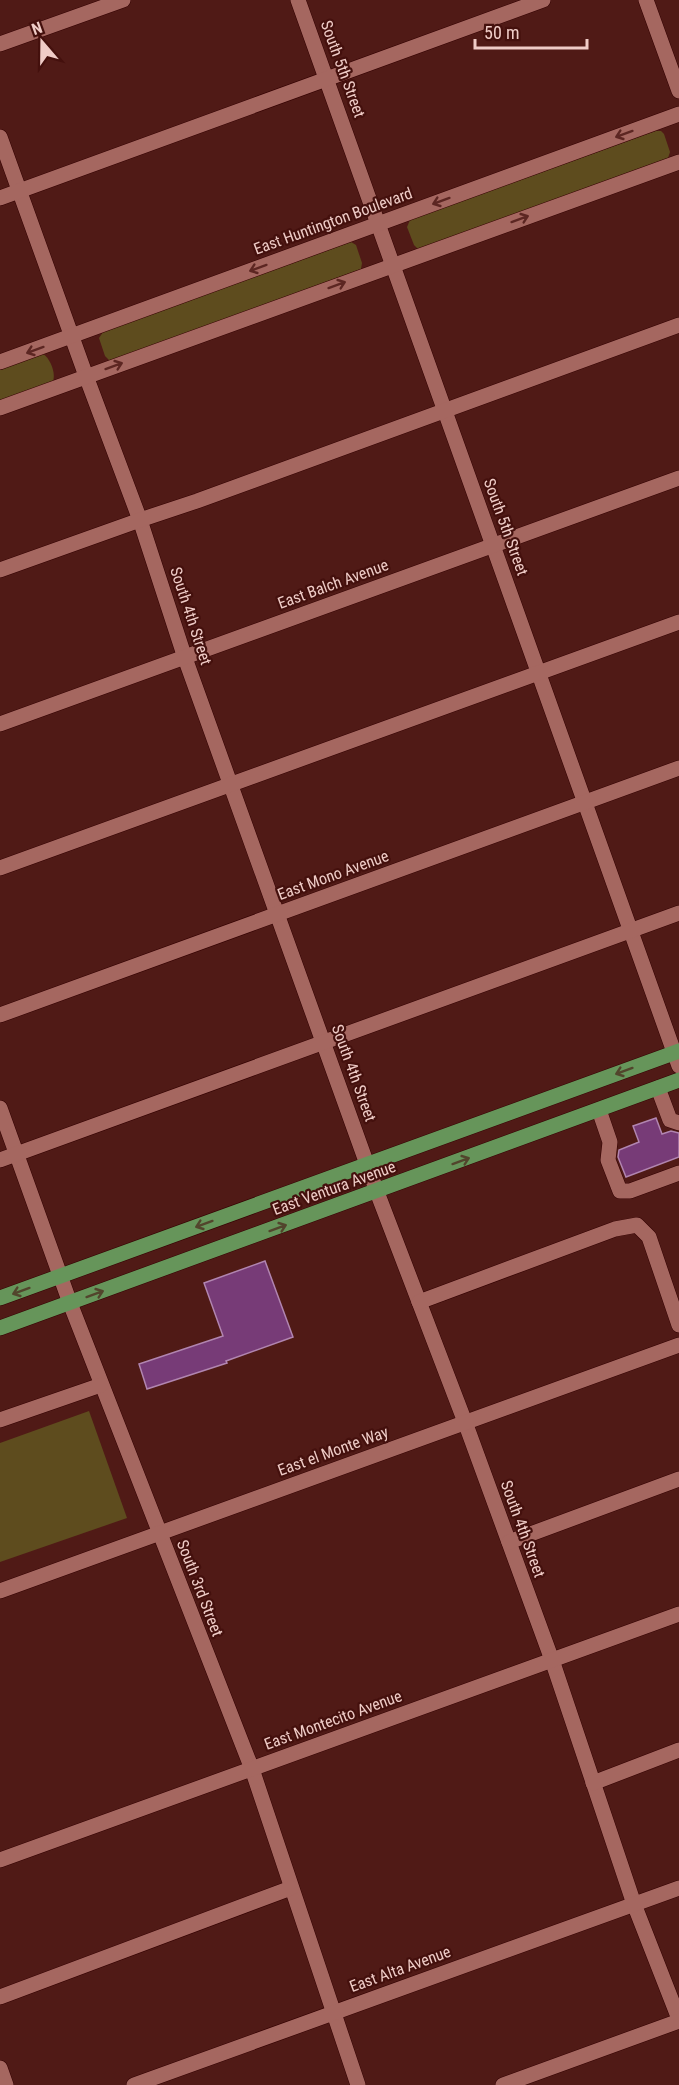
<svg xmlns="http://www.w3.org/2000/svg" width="679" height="2085" font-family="'Roboto Condensed',sans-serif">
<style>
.green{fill:#5e4c1e}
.building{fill:#773b77;stroke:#b185b0;stroke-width:1.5}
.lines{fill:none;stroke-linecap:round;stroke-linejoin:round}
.minor-casing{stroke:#330101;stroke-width:16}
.major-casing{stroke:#330101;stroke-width:16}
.minor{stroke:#a56760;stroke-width:15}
.major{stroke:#66955a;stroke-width:15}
.oneway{stroke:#5c2622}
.oneway2{stroke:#52452c}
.labels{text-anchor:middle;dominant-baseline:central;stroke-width:4.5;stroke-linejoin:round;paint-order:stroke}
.street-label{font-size:16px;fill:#efccc7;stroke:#44100d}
</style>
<rect width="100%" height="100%" fill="#501a16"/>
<!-- green -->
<g class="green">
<path d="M656 131H661L664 134 670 152 668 158 418 249 414 245 407 227 410 220Z"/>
<path d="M351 242 356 245 362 263 361 269 358 270 113 360H109L105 356 99 338 103 332Z"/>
<path d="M43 354C50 358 56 373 53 381L0 401V369Z"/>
<path d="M89 1411 127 1518 0 1562V1443Z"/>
</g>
<!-- building -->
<g class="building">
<path d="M656 1118 662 1134 671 1131 679 1133V1157L626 1177 618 1157 619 1150 639 1142 633 1126Z"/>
<path d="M265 1261 293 1337 226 1361 227 1363 147 1389 139 1364 223 1336 204 1283Z"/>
</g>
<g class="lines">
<defs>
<g id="minor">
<path d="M298 0 679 1066"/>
<path d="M646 0 679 91"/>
<path d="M0 44 123 0"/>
<path d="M0 137 86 376 140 520 185 658 377 1192 465 1422 552 1660 634 1904 679 2019"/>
<path d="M0 198 543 0"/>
<path d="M0 362 679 114"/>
<path d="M0 408 679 162"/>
<path d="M0 570 140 520 197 501 679 325"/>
<path d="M0 724 679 478"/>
<path d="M0 868 679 622"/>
<path d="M0 1015 679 768"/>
<path d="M658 1088 670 1120 679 1123"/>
<path d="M0 1108 70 1303 252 1769 358 2085"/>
<path d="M599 1110 610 1142 608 1160 620 1191H630L679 1173"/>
<path d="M0 1160 679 913"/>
<path d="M419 1302 615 1229 637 1225 649 1237 679 1325"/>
<path d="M0 1420 101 1385"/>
<path d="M509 1542 679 1479"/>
<path d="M0 1591 679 1345"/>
<path d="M593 1783 679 1750"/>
<path d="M0 1860 679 1614"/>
<path d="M0 1997 291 1888"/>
<path d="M0 2068 6 2085"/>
<path d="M134 2085 679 1888"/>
<path d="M503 2085 679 2021"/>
</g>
<g id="major">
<path d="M0 1298 679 1051"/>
<path d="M0 1328 679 1080"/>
</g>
</defs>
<!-- minor casing -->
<use href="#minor" class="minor-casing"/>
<!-- major casing -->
<use href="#major" class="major-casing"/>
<!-- minor -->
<use href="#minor" class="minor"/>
<!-- major -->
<use href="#major" class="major"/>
</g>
<!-- one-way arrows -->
<defs><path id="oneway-shaft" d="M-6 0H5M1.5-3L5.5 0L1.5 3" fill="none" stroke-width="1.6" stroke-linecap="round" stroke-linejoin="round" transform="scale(1.5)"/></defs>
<g class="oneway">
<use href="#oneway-shaft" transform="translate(624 134) rotate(160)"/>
<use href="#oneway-shaft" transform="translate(441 201) rotate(160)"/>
<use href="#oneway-shaft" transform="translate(520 219) rotate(-20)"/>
<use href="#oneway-shaft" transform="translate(258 268) rotate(160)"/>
<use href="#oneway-shaft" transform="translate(337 285) rotate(-20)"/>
<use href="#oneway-shaft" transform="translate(35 350) rotate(160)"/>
<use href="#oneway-shaft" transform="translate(114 366) rotate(-20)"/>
</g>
<g class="oneway2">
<use href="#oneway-shaft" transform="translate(624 1071) rotate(160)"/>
<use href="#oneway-shaft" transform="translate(461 1161) rotate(-20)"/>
<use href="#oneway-shaft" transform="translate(204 1224) rotate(160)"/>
<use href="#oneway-shaft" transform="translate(278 1228) rotate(-20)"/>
<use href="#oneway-shaft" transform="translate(21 1291) rotate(160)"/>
<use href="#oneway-shaft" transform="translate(95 1294) rotate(-20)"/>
</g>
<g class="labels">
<!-- street labels -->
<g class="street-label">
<text transform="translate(343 69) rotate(70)">South 5th Street</text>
<text transform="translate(333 221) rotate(-20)">East Huntington Boulevard</text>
<text transform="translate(506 527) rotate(70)">South 5th Street</text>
<text transform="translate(333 584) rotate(-20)">East Balch Avenue</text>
<text transform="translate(191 616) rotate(72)">South 4th Street</text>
<text transform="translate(333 875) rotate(-20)">East Mono Avenue</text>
<text transform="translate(354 1073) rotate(70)">South 4th Street</text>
<text transform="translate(334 1188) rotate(-20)">East Ventura Avenue</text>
<text transform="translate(333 1451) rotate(-20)">East el Monte Way</text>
<text transform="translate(523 1529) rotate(70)">South 4th Street</text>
<text transform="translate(200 1588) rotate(69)">South 3rd Street</text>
<text transform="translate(333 1720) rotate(-20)">East Montecito Avenue</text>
<text transform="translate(400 1969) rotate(-20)">East Alta Avenue</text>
</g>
</g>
<!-- north arrow -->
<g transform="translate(42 42) rotate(340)" stroke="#44100d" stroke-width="4.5" paint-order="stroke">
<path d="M0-4.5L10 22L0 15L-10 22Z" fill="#efccc7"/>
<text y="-9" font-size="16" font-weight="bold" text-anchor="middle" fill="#efccc7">N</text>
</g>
<!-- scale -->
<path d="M475 39v9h112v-9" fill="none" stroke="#efccc7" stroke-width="3"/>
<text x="484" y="39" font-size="18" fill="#efccc7" stroke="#44100d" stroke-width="4.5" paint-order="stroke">50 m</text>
</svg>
